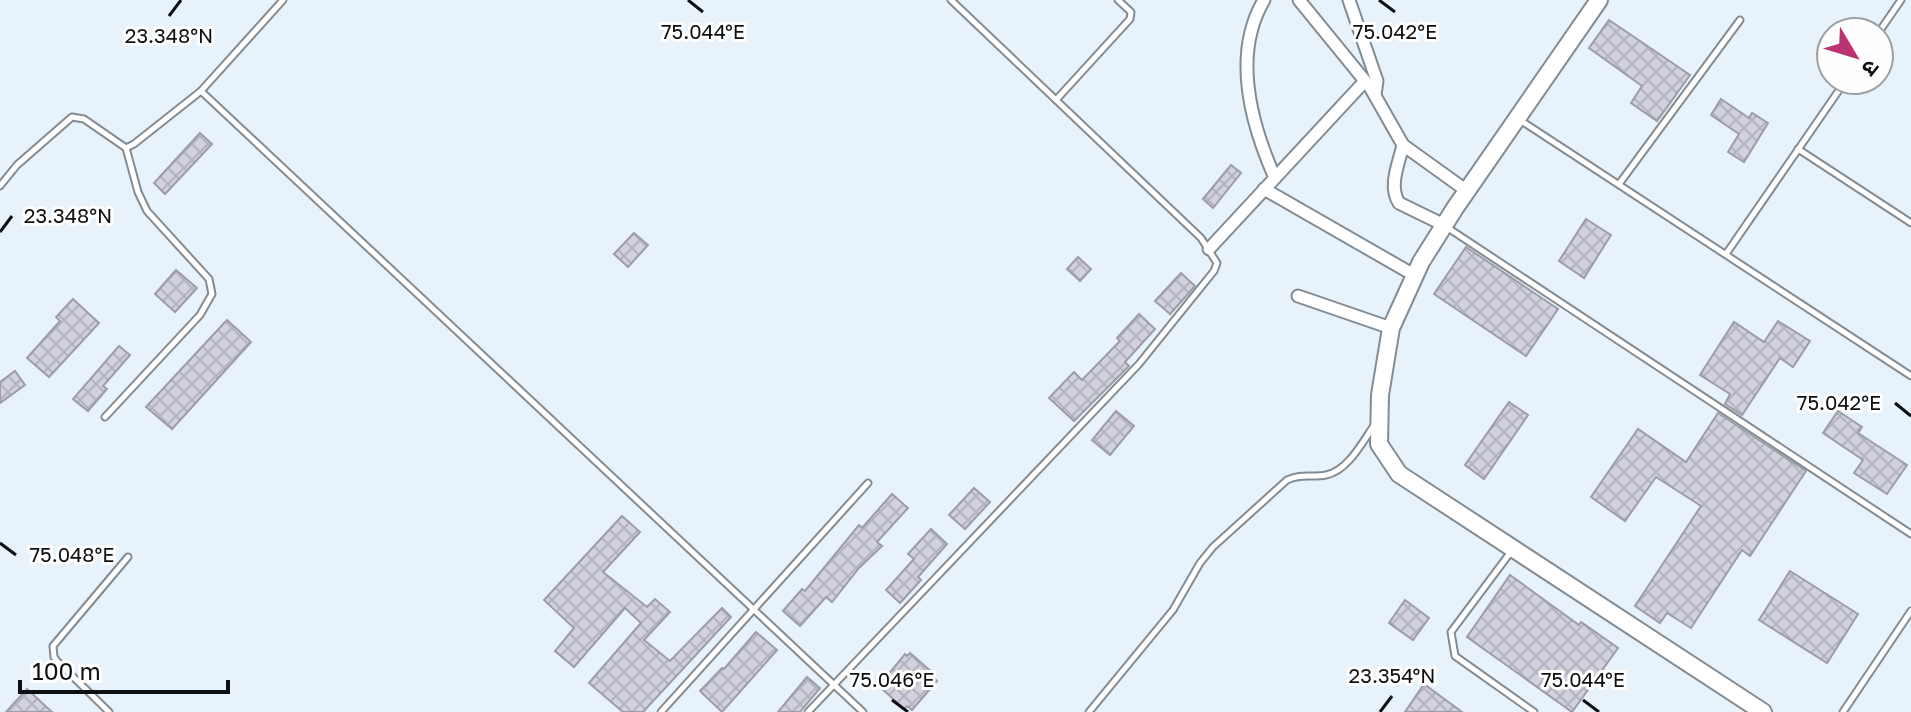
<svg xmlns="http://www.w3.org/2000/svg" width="1911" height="712" font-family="'Golos Text','Noto Sans Devanagari',sans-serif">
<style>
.building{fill:url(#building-cross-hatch);stroke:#9c9da7;stroke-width:2}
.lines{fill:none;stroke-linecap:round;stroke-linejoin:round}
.lane-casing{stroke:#838c93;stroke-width:9}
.street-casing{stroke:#838c93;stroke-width:15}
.secondary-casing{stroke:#838c93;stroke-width:20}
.lane{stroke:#fff;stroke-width:5}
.street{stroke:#fff;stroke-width:11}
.secondary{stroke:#fff;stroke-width:16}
.ticks{fill:none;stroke:#0d1013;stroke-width:3}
.ticks-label{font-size:20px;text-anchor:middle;fill:#0d1013;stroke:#fefefe;stroke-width:6;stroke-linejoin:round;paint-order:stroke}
</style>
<defs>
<pattern id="building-cross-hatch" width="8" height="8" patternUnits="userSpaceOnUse" patternTransform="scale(2)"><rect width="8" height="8" fill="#d1d2de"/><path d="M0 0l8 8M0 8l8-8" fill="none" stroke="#b2b3be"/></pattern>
</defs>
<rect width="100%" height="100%" fill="#e8f2fa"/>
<!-- building -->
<g class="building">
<path d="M1609 20 1690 75 1657 121 1631 103 1642 86 1589 48Z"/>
<path d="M1721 99 1749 118 1752 113 1768 123 1744 162 1728 152 1739 134 1711 115Z"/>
<path d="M200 133 212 144 165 194 154 183Z"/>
<path d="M1231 165 1241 173 1213 208 1203 199Z"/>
<path d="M1586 219 1611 235 1584 278 1559 261Z"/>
<path d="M634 233 648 245 628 267 614 254Z"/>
<path d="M1466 247 1558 309 1526 356 1434 294Z"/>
<path d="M1078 257 1091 269 1080 281 1067 269Z"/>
<path d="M176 270 197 288 175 312 155 294Z"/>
<path d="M1181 273 1195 286 1170 314 1155 301Z"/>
<path d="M73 299 99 323 49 377 27 358 60 321 56 317Z"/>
<path d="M1139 314 1155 329 1125 362 1129 366 1074 421 1049 398 1074 372 1082 380 1120 341 1117 338Z"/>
<path d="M227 320 251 342 172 429 146 407Z"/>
<path d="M1778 321 1810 341 1793 367 1780 358 1742 415 1725 404 1730 394 1700 375 1734 322 1764 342Z"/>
<path d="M119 346 130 355 103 386 107 389 88 411 73 399Z"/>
<path d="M15 371 25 385 0 403V382Z"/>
<path d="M1509 402 1528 415 1484 479 1465 465Z"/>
<path d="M1116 411 1134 426 1110 455 1092 440Z"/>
<path d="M1838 411 1862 427 1858 433 1907 465 1887 494 1854 473 1863 460 1823 433Z"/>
<path d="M1718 413 1806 471 1750 556 1742 550 1691 628 1667 613 1660 623 1635 606 1701 506 1656 477 1625 521 1591 497 1638 429 1686 462Z"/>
<path d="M974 488 990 502 965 529 949 515Z"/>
<path d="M892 494 908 508 877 542 882 546 859 568 832 602 826 597 800 626 783 611 802 589 805 591 859 525 862 528Z"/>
<path d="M622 516 640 532 603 572 647 607 655 599 670 612 644 640 670 661 722 608 731 617 643 712H623L589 683 641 623 625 608 574 667 555 651 574 628 544 600Z"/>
<path d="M931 529 947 544 918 577 921 580 900 603 886 590 914 559 908 554Z"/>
<path d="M1790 571 1858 614 1827 663 1759 620Z"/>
<path d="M1510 575 1579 625 1581 622 1618 648 1572 712 1467 637Z"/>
<path d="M1405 600 1429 618 1413 640 1389 623Z"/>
<path d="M756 632 777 650 722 712 700 691 722 668 724 669Z"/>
<path d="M910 653 933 673 932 676 937 681 912 710 907 706 904 709 879 686 905 654 907 656Z"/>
<path d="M807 677 820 688 800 712H778Z"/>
<path d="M1424 684 1462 712H1405Z"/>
<path d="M27 689 52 712H6Z"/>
</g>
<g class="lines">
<defs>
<g id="lane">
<path d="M1879 32 1901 0"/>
<path d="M201 91 863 712"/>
<path d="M1056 100 1130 19 1131 12 1118 0"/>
<path d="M1520 120 1911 376"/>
<path d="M1798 149 1911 223"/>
<path d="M1619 184 1740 20"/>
<path d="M0 186 17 165 72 117 84 119 126 148 134 144 201 91 283 0"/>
<path d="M1448 228 1911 534"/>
<path d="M1726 254 1846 80"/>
<path d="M105 417 200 315 212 294 209 279 147 211 138 192 126 148"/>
<path d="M1510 553 1451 632 1455 656 1534 712"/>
<path d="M109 712 57 661 54 657 53 646 128 557"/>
<path d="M661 712 868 483"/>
<path d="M808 712 1139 364 1214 271 1217 263 1201 238 951 0"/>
<path d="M1089 712 1173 610 1200 563 1213 547 1287 480C1301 473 1312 478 1326 475 1348 471 1363 441 1375 424"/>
<path d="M1843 712 1911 611"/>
</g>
<g id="street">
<path d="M1264 0C1232 54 1251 124 1275 178"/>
<path d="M1299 0 1370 87 1403 145 1467 191"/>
<path d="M1349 0 1377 81 1375 95"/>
<path d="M1403 145C1399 163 1388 186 1399 203L1444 225"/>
<path d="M1264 189 1414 275"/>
<path d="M1209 249 1365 81"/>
<path d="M1298 296 1391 328"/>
</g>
<path id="secondary" d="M1599 0 1455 208 1421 262 1391 328 1380 395 1379 444 1399 474 1763 712"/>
</defs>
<!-- lane casing -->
<use href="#lane" class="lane-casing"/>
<!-- street casing -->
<use href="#street" class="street-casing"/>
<!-- secondary casing -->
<use href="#secondary" class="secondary-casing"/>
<!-- lane -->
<use href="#lane" class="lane"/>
<!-- street -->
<use href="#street" class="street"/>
<!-- secondary -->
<use href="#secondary" class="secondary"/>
</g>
<!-- ticks -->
<path class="ticks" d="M688 0 703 12M1379 0 1395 12M169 16 181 0M0 232 12 216M1895 403 1911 416M0 543 16 555M892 700 908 712M1583 700 1599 712M1380 712 1392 696"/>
<g class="ticks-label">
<text x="703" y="39">75.044°E</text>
<text x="1395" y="39">75.042°E</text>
<text x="169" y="43">23.348°N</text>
<text x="68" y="223">23.348°N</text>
<text x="1839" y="410">75.042°E</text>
<text x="72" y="562">75.048°E</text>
<text x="1392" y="683">23.354°N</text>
<text x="892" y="687">75.046°E</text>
<text x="1583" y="687">75.044°E</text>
</g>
<!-- north arrow -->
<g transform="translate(1855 56) rotate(128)"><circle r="38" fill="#fefefe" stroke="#9e9fa0" stroke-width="2"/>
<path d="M0-6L14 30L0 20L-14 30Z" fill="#bb3372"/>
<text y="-12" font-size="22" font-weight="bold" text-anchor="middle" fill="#0d1013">उ</text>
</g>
<!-- scale -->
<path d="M20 680v12h208v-12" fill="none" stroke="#0d1013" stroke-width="4"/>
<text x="32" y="680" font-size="24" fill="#0d1013" stroke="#fefefe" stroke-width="6" paint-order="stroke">100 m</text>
</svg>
